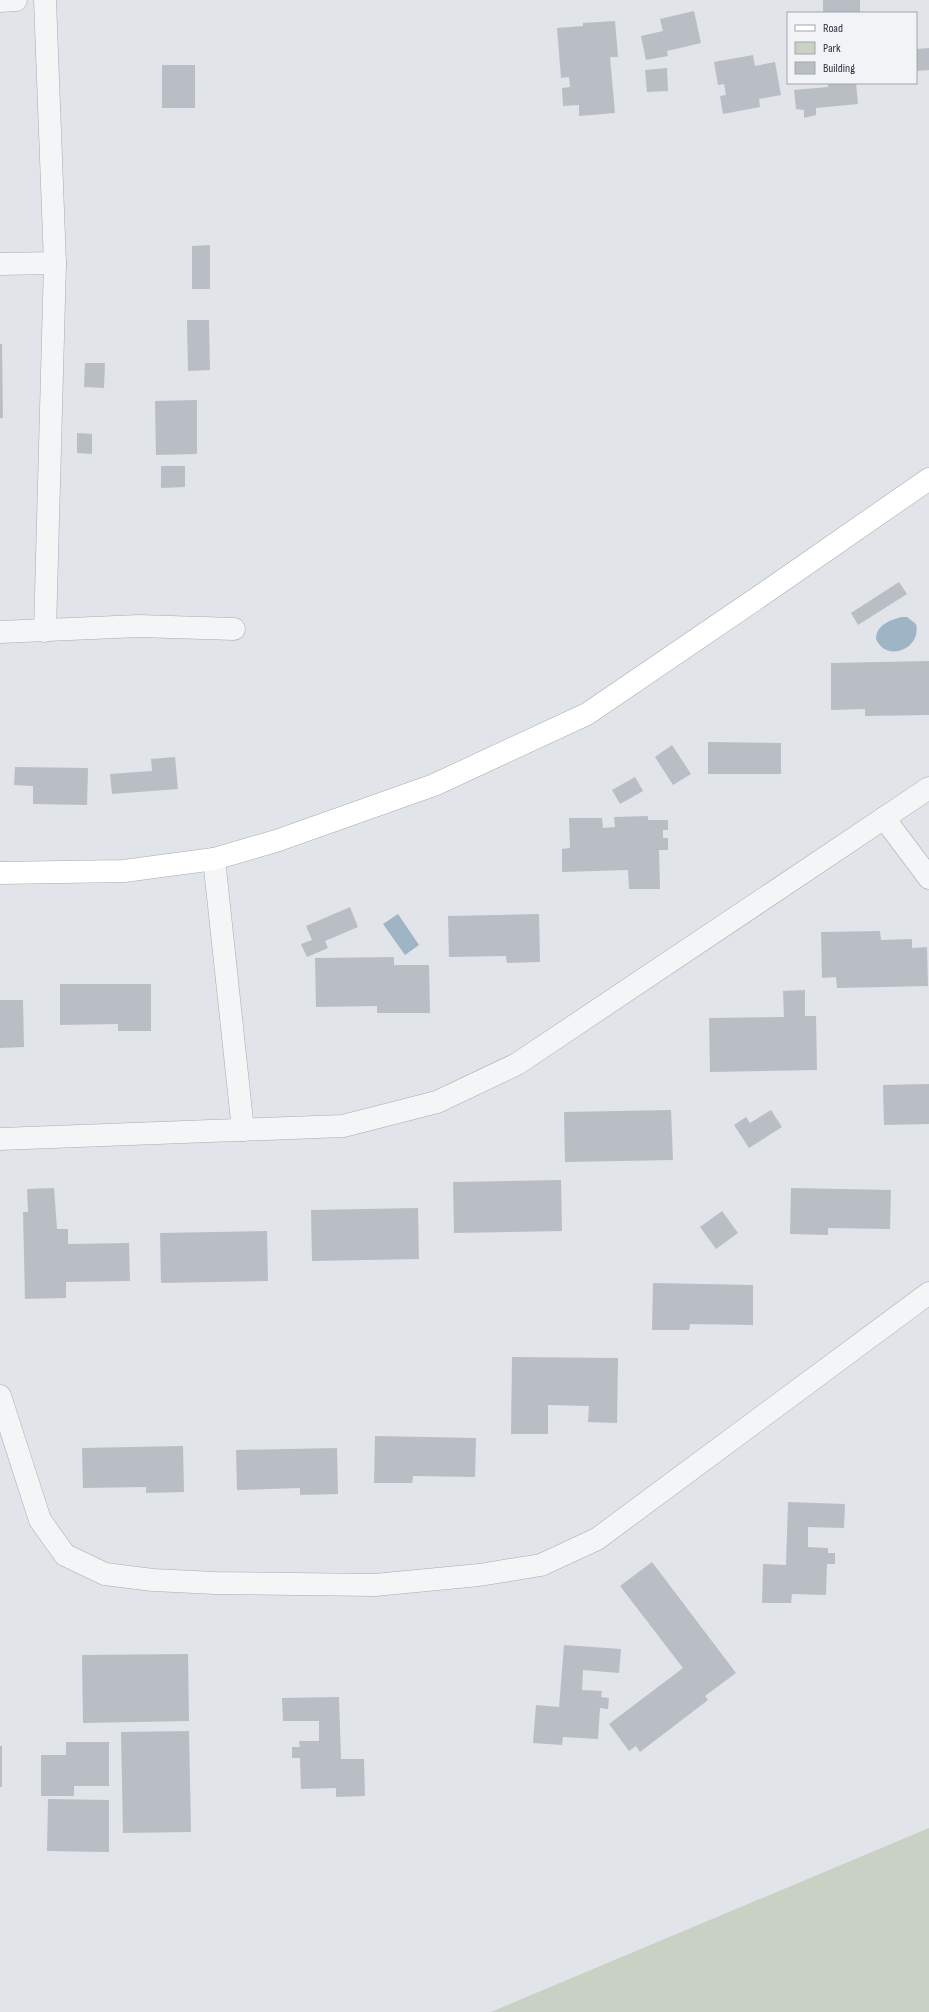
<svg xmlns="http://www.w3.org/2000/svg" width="929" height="2012" font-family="'Sofia Sans Condensed',sans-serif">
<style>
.green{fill:#c8d1c3}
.water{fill:#9fb4c5}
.building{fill:#b9bec5}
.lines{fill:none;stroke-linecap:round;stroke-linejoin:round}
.street-casing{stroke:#a7abb2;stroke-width:23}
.secondary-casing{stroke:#a7abb2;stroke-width:23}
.street{stroke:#f3f5f7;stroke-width:22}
.secondary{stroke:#fff;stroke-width:22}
</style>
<rect width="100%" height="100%" fill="#e1e4e8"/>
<!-- green -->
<path class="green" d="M929 1828V2012H491Z"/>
<!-- water -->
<g class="water">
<path d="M902 617H907L916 624C922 649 886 663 876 639 876 625 890 620 902 617Z"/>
<path d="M398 914 419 945 405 955 383 924Z"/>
</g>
<!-- building -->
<g class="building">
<rect x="823" y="0" width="37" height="13"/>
<path d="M694 11 701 43 667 51 668 56 646 60 641 36 663 31 660 19Z"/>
<path d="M615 21 618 57H610L615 113 579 116V105L563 106 562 88 570 87 569 77 561 78 557 28 583 26V23Z"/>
<path d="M929 48V70L916 71V49Z"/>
<path d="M753 55 755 66 775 62 781 95 759 99 760 107 723 114 720 96 726 95 724 84 718 85 714 62Z"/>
<rect x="162" y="65" width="33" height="43"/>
<path d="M667 68 668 91 647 92 645 70Z"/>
<path d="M828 83H856L858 104 816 108V115L804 118V110L796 109 794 90 828 87Z"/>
<path d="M210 245V289H192V246Z"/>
<path d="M187 320H209L210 370 188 371Z"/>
<path d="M0 344H2L3 418H0Z"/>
<path d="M85 363H105L104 388 84 387Z"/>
<path d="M197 400V454L156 455 155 401Z"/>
<path d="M77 433 92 434V454L77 453Z"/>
<path d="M161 466H185V487L161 488Z"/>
<path d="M899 582 907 594 858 625 851 613Z"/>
<path d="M929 661V715L865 716V709L831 710V663Z"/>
<path d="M708 742 781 743V774H708Z"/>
<path d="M672 745 691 774 673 785 655 757Z"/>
<path d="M175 757 178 789 112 794 110 774 152 771 151 759Z"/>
<path d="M15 767 88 768 87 805 33 804V786L14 785Z"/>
<path d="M635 777 643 791 620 804 612 790Z"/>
<path d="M648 816V820H668V830H663V838H668V850H659L660 889H629L628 870 562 872V849L570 848 569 818H602L603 828 615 827 614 817Z"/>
<path d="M350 907 358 927 325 941 328 948 307 957 301 944 312 940 306 926Z"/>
<path d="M539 914 540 962 507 963 506 956 449 957 448 916Z"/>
<path d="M880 931 881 940 912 939V948L927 947 928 986 837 988 836 977 822 978 821 932Z"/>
<path d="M394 957V965H429L430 1013H377V1006L316 1007 315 958Z"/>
<path d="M60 984H151V1031H118V1024L60 1025Z"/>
<path d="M805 990V1016H816L817 1070 710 1072 709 1018 784 1017 783 991Z"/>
<path d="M0 1000H23L24 1047 0 1048Z"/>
<path d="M929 1084V1124L884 1125 883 1085Z"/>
<path d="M671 1110 673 1160 565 1162 564 1112Z"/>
<path d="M771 1110 782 1127 749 1148 734 1125 746 1117 750 1123Z"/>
<path d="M561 1180 562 1231 454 1233 453 1182Z"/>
<path d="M54 1188 57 1229H68V1244L129 1243 130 1281 66 1282V1298L25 1299 23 1212H28L27 1189Z"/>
<path d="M791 1188 891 1190 890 1229 828 1228V1235L790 1234Z"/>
<path d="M418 1208 419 1259 312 1261 311 1210Z"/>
<path d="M722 1211 738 1233 716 1249 700 1227Z"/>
<path d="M267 1231 268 1281 161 1283 160 1233Z"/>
<path d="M653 1283 753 1285V1325L690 1324 689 1330H652Z"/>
<path d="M512 1357 618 1358 617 1423 588 1422 589 1406 548 1405V1434H511Z"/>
<path d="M375 1436 476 1438 475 1477 413 1476 412 1483H374Z"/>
<path d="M183 1446 184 1492 146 1493V1487L83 1488 82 1448Z"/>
<path d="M337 1448 338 1494 300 1495V1488L237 1490 236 1450Z"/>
<path d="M788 1502 845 1504 844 1528 808 1527V1547L828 1548V1553H835V1564H827L826 1595 792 1594 791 1603H762L763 1564 786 1565Z"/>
<path d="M652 1562 736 1673 705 1696 708 1700 640 1752 636 1746 629 1751 609 1724 683 1668 620 1586Z"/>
<path d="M564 1645 621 1649 619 1673 583 1670 582 1690 602 1691 601 1697 609 1698 608 1709 600 1708 598 1739 563 1737 562 1745 533 1743 536 1705 559 1707Z"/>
<path d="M188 1654 189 1721 83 1723 82 1655Z"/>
<path d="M339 1697 341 1759H364L365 1796 336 1797V1788L301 1789 300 1758H292V1747H300L299 1741H319V1721H283L282 1698Z"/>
<path d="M189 1731 191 1832 123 1833 121 1732Z"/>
<path d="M66 1742H109V1786H74V1796H41V1755H66Z"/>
<rect x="0" y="1746" width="2" height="41"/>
<path d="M48 1799 109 1800V1852L47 1851Z"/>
</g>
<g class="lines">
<defs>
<g id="street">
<path d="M45 0 55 263 45 631"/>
<path d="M0 1 16 0"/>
<path d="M0 264 55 263"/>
<path d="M0 632 139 626 234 629"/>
<path d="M884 818 929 878"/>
<path d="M214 859 243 1130"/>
<path d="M0 1139 343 1126 437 1102 517 1064 929 788"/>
<path d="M0 1396 40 1520 65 1555 105 1574 153 1580 215 1583 375 1585 479 1575 541 1565 597 1539 929 1293"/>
</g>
<path id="secondary" d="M0 873 124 871 214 859 276 841 434 785 587 714 766 592 929 479"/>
</defs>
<!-- street casing -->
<use href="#street" class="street-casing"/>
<!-- secondary casing -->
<use href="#secondary" class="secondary-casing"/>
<!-- street -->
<use href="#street" class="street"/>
<!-- secondary -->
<use href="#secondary" class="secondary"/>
</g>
<!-- legend -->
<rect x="787" y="12" width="130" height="72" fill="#f1f3f6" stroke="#a2a6ad"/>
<rect x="795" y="25" width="20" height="6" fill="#ffffff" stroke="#a2a6ad"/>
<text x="823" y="32" font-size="12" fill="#2b333f">Road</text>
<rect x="795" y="42" width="20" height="12" fill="#c8d1c3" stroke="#a2a6ad"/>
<text x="823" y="52" font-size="12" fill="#2b333f">Park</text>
<rect x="795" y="62" width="20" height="12" fill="#b9bec5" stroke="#a2a6ad"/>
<text x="823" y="72" font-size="12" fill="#2b333f">Building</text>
</svg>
